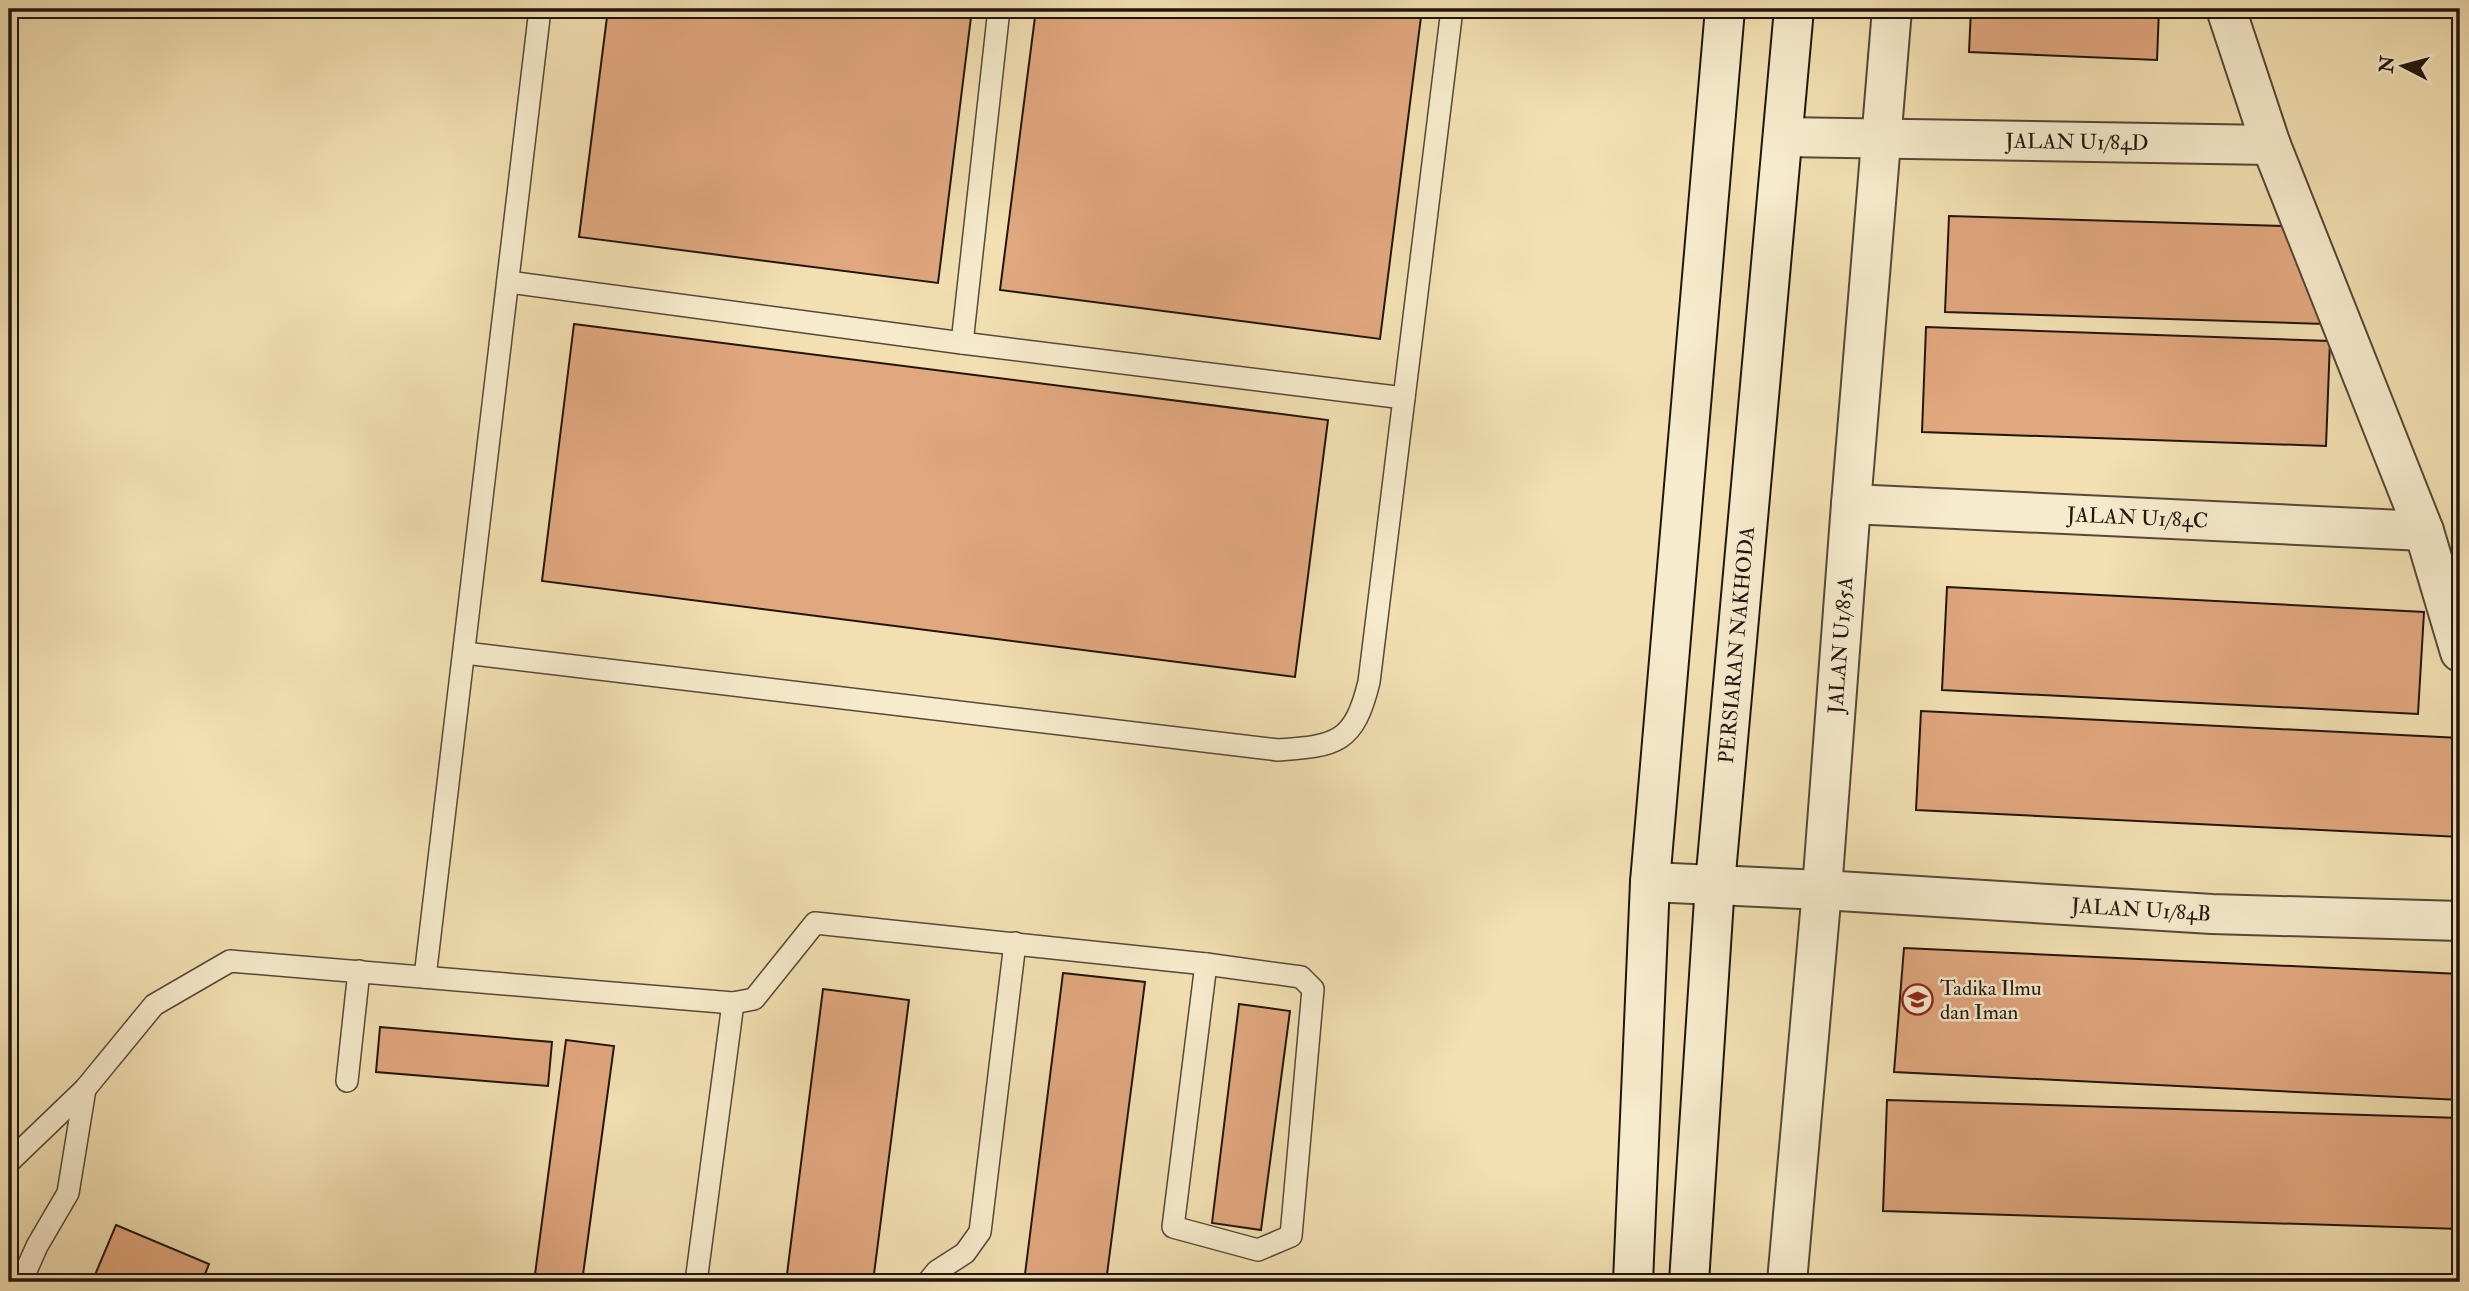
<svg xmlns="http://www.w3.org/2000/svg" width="2469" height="1291" font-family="'IM FELL Double Pica',serif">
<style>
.building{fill:#e1a77e;stroke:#211510;stroke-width:2}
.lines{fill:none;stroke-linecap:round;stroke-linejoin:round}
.lane-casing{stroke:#554838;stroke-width:24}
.street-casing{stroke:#554838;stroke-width:42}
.secondary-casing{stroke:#211510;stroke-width:42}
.lane{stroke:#f7ebcd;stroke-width:21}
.street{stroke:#f7ebcd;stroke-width:38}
.secondary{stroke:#f7ebcd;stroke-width:38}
.labels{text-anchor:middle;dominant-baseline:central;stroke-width:5;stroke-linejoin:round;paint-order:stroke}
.street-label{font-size:21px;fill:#211510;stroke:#f7ebcd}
.poi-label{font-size:21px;fill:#211510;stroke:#f7ebcd;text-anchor:start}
</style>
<rect width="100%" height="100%" fill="#f2e0b2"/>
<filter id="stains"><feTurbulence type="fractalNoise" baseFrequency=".00286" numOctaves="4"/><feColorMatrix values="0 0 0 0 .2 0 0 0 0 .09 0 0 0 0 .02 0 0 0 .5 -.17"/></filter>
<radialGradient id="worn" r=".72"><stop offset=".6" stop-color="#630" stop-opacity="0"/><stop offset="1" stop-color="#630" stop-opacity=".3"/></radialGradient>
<!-- building -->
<g class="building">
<path d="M608 9H972L938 283 579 237Z"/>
<path d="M1036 9H1422L1380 339 1000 290Z"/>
<path d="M1971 9H2159L2157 60 1969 52Z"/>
<path d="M1949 216 2283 226 2324 324 1945 312Z"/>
<path d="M574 324 1328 420 1295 677 542 581Z"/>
<path d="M1926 327 2330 341 2326 446 1922 432Z"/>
<path d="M1947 587 2424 612 2418 714 1942 690Z"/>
<path d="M1921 711 2460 738V837L1916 810Z"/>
<path d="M1904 948 2460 974V1100L1894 1072Z"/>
<path d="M1063 973 1145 982 1106 1282H1024Z"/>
<path d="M823 989 909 1000 873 1282H786Z"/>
<path d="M1239 1004 1290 1011 1261 1230 1212 1223Z"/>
<path d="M380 1027 552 1042 548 1086 376 1072Z"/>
<path d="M566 1040 614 1046 582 1282H534Z"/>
<path d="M1887 1100 2460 1118V1229L1883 1211Z"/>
<path d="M116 1225 209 1264 202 1282H92Z"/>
</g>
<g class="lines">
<defs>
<g id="lane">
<path d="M508 282 962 343 1404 398"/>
<path d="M962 343 999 9"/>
<path d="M465 653 1278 750C1337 746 1354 743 1369 682L1452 9"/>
<path d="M1206 964 1301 977 1313 989 1291 1236 1258 1250 1173 1227Z"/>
<path d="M425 977 540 9"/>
<path d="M347 1081 359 971"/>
<path d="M9 1162 85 1089 154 1005 230 961 733 1003 754 999 815 923 1206 964"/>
<path d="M21 1282 37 1246 68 1193 85 1089"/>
<path d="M696 1282 733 1003"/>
<path d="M928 1282 937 1271 965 1253 980 1232 1015 943"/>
</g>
<g id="street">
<path d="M2226 9 2271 145 2424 531 2460 652"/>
<path id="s1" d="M1783 137 2271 145"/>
<path id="s2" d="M1851 504 2424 531"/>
<path id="s3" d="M1650 882 1822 890 2212 914 2460 921"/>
<path id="s4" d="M1787 1282 1822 890 1851 504 1892 9"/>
</g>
<g id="secondary">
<path d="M1633 1282 1650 882 1725 9"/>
<path id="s5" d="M1689 1282 1715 884 1794 9"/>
</g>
</defs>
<!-- lane casing -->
<use href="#lane" class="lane-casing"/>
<!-- street casing -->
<use href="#street" class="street-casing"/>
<!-- secondary casing -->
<use href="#secondary" class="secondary-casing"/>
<!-- lane -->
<use href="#lane" class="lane"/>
<!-- street -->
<use href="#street" class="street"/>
<!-- secondary -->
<use href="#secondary" class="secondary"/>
</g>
<!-- icons -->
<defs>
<symbol id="school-ring" viewBox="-11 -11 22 22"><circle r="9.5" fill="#f7ebcd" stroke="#8f2418" stroke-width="1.5"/><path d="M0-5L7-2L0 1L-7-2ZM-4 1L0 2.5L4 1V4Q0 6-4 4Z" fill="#8f2418"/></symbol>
</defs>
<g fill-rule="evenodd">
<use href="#school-ring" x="1900" y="982" width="35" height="35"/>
</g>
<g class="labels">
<!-- street labels -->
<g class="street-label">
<text stroke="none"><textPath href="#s1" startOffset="294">JALAN U1/84D</textPath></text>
<text stroke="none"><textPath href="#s2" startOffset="287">JALAN U1/84C</textPath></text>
<text stroke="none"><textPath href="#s5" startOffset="639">PERSIARAN NAKHODA</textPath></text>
<text stroke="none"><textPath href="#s4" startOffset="639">JALAN U1/85A</textPath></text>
<text stroke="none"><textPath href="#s3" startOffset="492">JALAN U1/84B</textPath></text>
</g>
<!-- poi labels -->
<g class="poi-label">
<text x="1940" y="988">Tadika Ilmu<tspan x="1940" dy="24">dan Iman</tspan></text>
</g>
</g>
<!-- margin -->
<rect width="2469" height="1291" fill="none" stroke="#f2e0b2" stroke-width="35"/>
<rect x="10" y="10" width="2448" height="1270" fill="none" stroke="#211510" stroke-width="3.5"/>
<rect x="18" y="18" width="2434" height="1256" fill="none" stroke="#211510" stroke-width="2"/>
<!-- north arrow -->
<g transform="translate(2403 66) rotate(276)" stroke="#f7ebcd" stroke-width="5" paint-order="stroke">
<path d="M0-5L12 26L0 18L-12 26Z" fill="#211510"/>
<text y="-10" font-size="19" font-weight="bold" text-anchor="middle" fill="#211510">N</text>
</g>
<rect width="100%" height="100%" filter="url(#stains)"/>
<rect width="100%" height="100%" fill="url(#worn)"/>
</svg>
